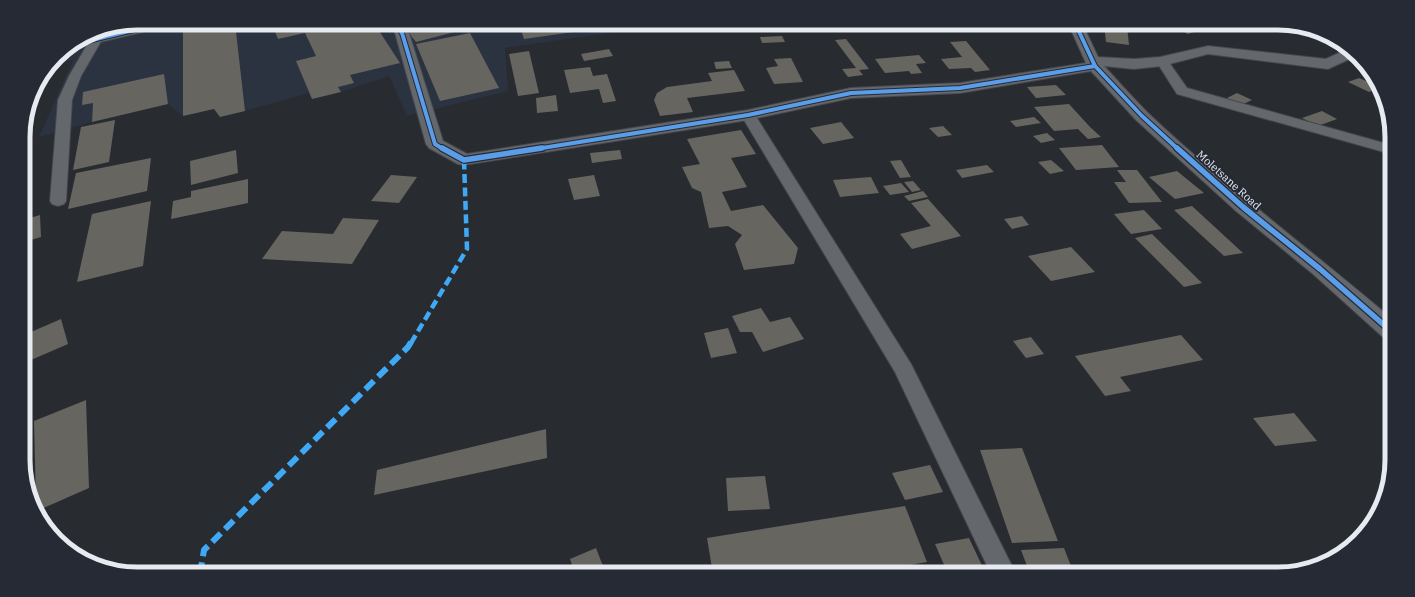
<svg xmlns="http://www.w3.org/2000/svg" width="1415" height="597" font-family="'IBM Plex Serif',serif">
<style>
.built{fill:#2b3240}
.building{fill:#666560}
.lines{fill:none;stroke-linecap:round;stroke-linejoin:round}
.lane-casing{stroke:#45474c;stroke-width:2}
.street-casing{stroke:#45474c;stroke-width:2}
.lane{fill:#64676c;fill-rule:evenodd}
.street{fill:#64676c;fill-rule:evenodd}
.quiet-far1{stroke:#3fa9f5;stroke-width:4.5;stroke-dasharray:9 4.5;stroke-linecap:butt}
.quiet{stroke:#3fa9f5;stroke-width:6;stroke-dasharray:12 6;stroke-linecap:butt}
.cycleway-far1-casing{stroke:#252a34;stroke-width:6}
.cycleway-casing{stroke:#252a34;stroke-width:8}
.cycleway-far1{stroke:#5a9eea;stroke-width:4}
.cycleway{stroke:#5a9eea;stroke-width:5.5}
.labels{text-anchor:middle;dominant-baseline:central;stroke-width:4;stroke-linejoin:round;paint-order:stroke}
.street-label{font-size:11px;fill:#e7eaf1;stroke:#252a34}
.rim{fill:none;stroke:#e7eaf1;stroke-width:5}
</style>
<rect width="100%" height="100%" fill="#282b30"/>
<!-- built -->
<path class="built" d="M137 23H894L860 30 754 32 688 23 666 25 505 48 508 91 407 116 389 76 341 92 312 99 309 93 245 111 220 117 214 109 183 116 168 104 92 122 39 137 73 60 52 64 62 52 94 32Z"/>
<!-- building -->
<g class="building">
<path d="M218 23H235L245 111 220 117 214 109 183 116V29Z"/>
<path d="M301 23H374L400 63 350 75 354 83 338 87 341 92 312 99 296 61 316 56 305 33 278 39 274 29Z"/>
<path d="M401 23H461L466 29 416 42Z"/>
<path d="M526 23H630V24L524 39 519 24Z"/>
<path d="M1189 23H1224V24L1201 30Z"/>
<path d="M1104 24 1127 26 1129 45 1106 42Z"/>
<path d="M1188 24 1200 30 1188 34 1176 28Z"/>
<path d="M470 33 499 88 440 101 416 44Z"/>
<path d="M782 36 785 42 762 43 760 37Z"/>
<path d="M846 39 869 69 859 70 863 75 848 77 842 69 856 68 835 40Z"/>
<path d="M966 41 990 70 975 72 971 68 949 69 941 59 962 57 950 42Z"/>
<path d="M609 49 613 56 584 61 581 54Z"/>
<path d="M529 51 539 93 518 96 509 54Z"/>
<path d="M919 55 926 63 916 64 922 73 911 74 909 71 885 73 875 59Z"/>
<path d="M791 58 803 82 774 84 766 68 778 66 774 59Z"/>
<path d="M729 61 732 68 716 69 714 62Z"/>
<path d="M590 67 593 76 607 74 616 101 603 103 599 89 570 93 564 70Z"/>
<path d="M734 70 745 91 687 98 693 112 660 116 654 100 657 93 667 87 712 81 708 73Z"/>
<path d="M164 74 168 104 92 122 93 103 82 105 83 92Z"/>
<path d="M1359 78 1376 85 1377 89 1369 92 1348 82Z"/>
<path d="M1056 85 1066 95 1036 98 1027 87Z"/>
<path d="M1237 93 1252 100 1237 107 1223 100Z"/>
<path d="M556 95 558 111 537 113 536 98Z"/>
<path d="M1069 104 1090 127 1101 137 1088 139 1078 129 1054 131 1034 107Z"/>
<path d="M1322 111 1337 119 1318 126 1302 118Z"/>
<path d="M1034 117 1041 123 1016 127 1010 121Z"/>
<path d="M115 120 109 162 73 170 81 127Z"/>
<path d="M841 122 854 138 823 144 810 128Z"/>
<path d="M943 126 952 135 938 137 929 128Z"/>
<path d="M741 130 756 154 731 158 747 187 722 192 731 211 763 205 798 248 794 264 744 270 735 244 742 235 728 226 709 228 701 192 692 188 682 167 700 164 687 139Z"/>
<path d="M1047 133 1055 140 1041 143 1033 136Z"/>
<path d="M1102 145 1119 167 1076 170 1059 148Z"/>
<path d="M236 150 238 173 191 185 190 161Z"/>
<path d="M620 150 622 159 592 163 590 153Z"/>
<path d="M151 158 147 191 68 209 76 173Z"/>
<path d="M901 160 911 177 900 178 890 161Z"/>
<path d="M1051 160 1064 171 1050 174 1038 162Z"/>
<path d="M987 165 994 172 962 178 956 170Z"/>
<path d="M1117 170H1137L1162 202 1129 203 1114 182H1126Z"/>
<path d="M1177 171 1204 193 1175 199 1149 177Z"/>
<path d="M391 175 417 177 399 203 371 201Z"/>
<path d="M594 175 600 196 574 200 568 179Z"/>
<path d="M871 177 879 193 840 197 833 180Z"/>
<path d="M248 179V203L171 219 173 201 191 197V191Z"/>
<path d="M913 181 921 190 912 192 904 182Z"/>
<path d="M901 183 909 192 890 195 883 186Z"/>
<path d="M923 191 928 197 909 201 904 196Z"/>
<path d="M928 199 961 236 912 249 900 234 931 226 911 203Z"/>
<path d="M151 201 143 266 77 282 92 214Z"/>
<path d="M1192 206 1243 253 1224 256 1174 210Z"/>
<path d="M1144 210 1162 229 1131 234 1114 214Z"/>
<path d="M40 215 41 237 24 242 23 220Z"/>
<path d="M1022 216 1029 225 1012 229 1004 219Z"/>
<path d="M343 218 379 220 352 264 262 259 282 231 333 234Z"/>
<path d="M1152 234 1202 283 1184 287 1135 238Z"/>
<path d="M1071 247 1095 272 1051 281 1028 256Z"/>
<path d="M761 308 770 322 790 317 804 339 763 352 752 332H740L732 316Z"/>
<path d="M61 319 68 344 24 363V335Z"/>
<path d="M728 328 737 353 711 358 704 333Z"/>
<path d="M1181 335 1203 360 1120 377 1131 391 1105 396 1075 356Z"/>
<path d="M1031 337 1044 354 1026 358 1013 341Z"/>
<path d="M86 400 89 488 39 510 36 503 34 421Z"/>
<path d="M1294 413 1317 441 1275 446 1253 418Z"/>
<path d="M546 429 547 458 374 495 377 470Z"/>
<path d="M1022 448 1058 541 1012 543 980 450Z"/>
<path d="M930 465 943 492 905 500 892 473Z"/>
<path d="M765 476 770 509 728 511 726 478Z"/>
<path d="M905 506 927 562 858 574H713L707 538Z"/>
<path d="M969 538 986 574H948L935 544Z"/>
<path d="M596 548 606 574H575L570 559Z"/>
<path d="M1064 548 1074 574H1030L1021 550Z"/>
</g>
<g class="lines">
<defs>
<g id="lane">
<path d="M97 34 101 35 103 38 81 76 72 100 66 201 64 204 58 206 52 204 50 201 58 100 69 76 91 38 93 35Z"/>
<path d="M1162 57 1166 58 1187 88 1391 145V154L1177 94 1156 61 1158 58Z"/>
<path d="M748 111 753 112 755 115 911 364 1016 574H991L895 372 741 115 743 112Z"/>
</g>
<g id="street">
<path d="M145 23H170L168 26 75 48 70 47 85 37Z"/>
<path d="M388 23H402L409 33 443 141 467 154 748 110 851 88 960 83 1086 63 1068 23H1082L1098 57 1134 59 1160 57 1208 46 1326 59 1345 50 1354 57 1328 69 1208 54 1162 66 1134 69 1104 66C1119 82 1133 98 1148 113 1225 186 1311 250 1392 319V340L1384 338 1313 274 1236 211 1136 120 1091 71 960 93 851 98 748 120 464 165 458 164 429 148 426 144 395 33Z"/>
</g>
</defs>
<!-- lane casing -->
<use href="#lane" class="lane-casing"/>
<!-- street casing -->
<use href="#street" class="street-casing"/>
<!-- lane -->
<use href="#lane" class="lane"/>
<!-- street -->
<use href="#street" class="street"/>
<!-- quiet-far1 -->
<path class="quiet-far1" d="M411 343 467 249 464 160"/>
<!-- quiet -->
<path class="quiet" d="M200 574 204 550 408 347 411 342"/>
<defs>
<g id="cycleway-far1">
<path d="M395 23 402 33 435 144 443 149"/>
<path d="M1075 23 1095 66 1142 116 1178 149"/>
<path d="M75 44 163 23"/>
<path d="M536 149 748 115 851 93 960 88 1095 66"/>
</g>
<g id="cycleway">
<path d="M442 148 464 160 542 148"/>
<path d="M1177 148 1243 207 1320 269 1392 332"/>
</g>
</defs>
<!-- cycleway-far1 casing -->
<use href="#cycleway-far1" class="cycleway-far1-casing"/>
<!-- cycleway casing -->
<use href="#cycleway" class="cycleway-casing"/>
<!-- cycleway-far1 -->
<use href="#cycleway-far1" class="cycleway-far1"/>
<!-- cycleway -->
<use href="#cycleway" class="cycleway"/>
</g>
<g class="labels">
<!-- street labels -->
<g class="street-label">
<text transform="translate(1229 180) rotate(42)">Moletsane Road</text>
</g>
</g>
<!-- crop -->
<path d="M0 0H1415V597H0ZM137 30H1278A107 107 0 0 1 1385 137V460A107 107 0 0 1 1278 567H137A107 107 0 0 1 30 460V137A107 107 0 0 1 137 30Z" fill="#252a34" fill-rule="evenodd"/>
<path class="rim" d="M137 30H1278A107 107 0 0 1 1385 137V460A107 107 0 0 1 1278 567H137A107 107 0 0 1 30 460V137A107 107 0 0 1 137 30Z"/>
</svg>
